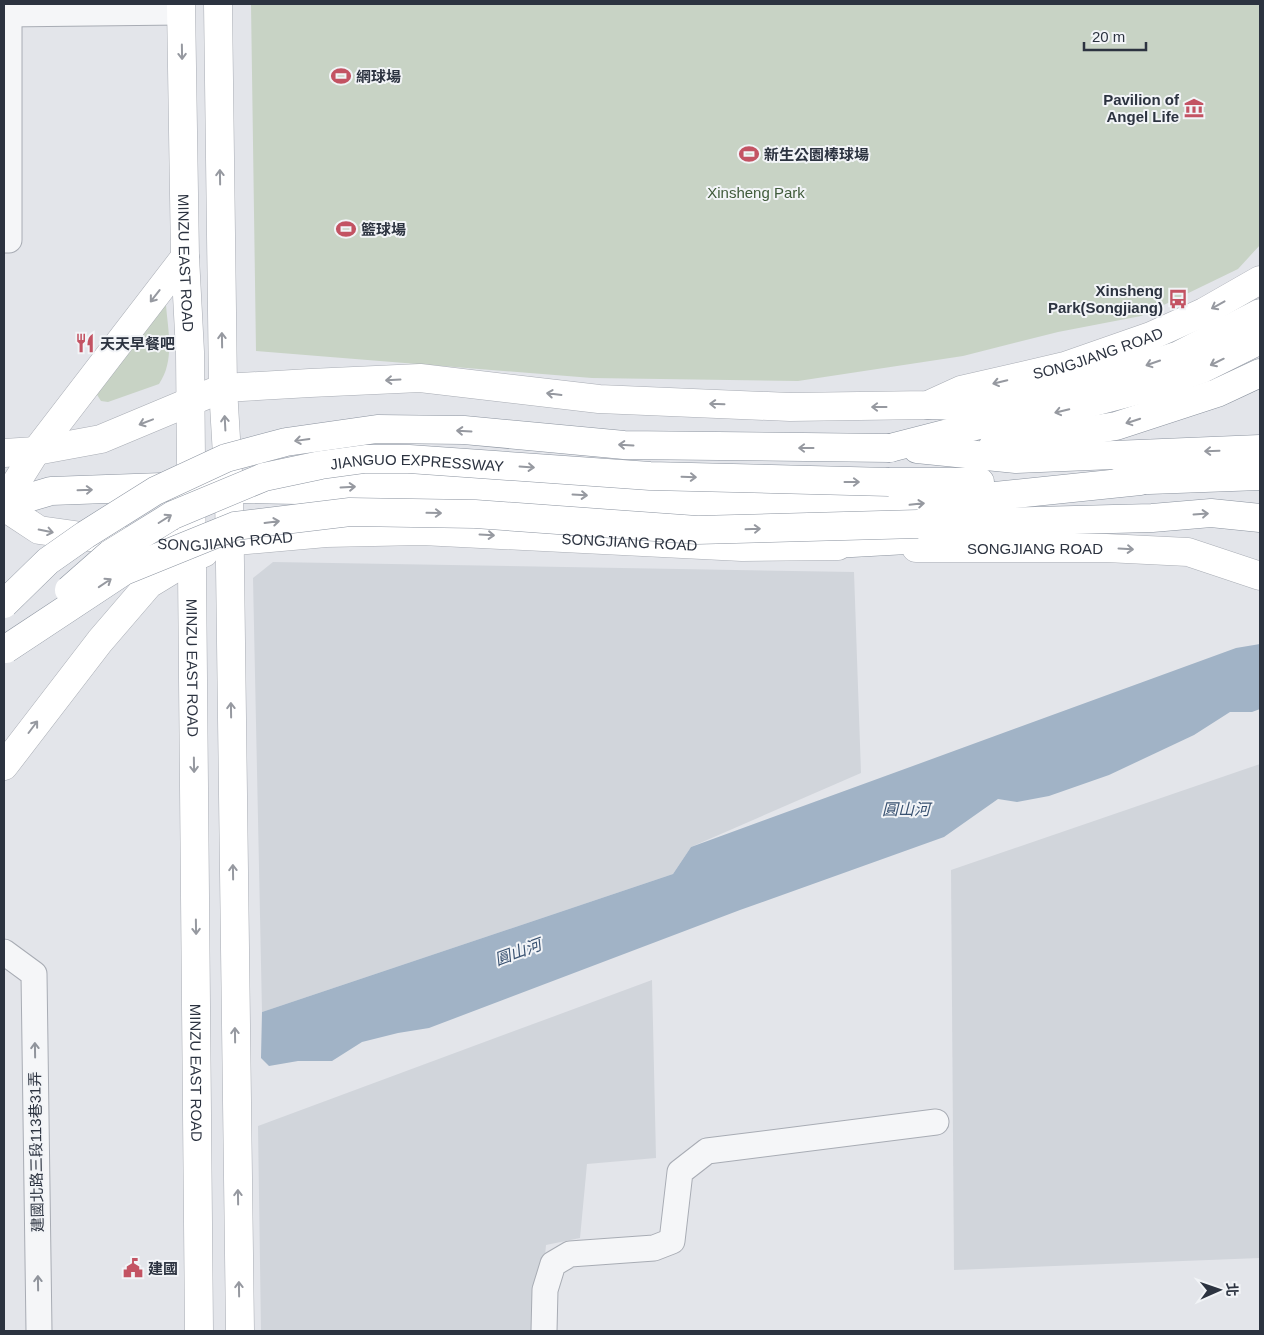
<svg xmlns="http://www.w3.org/2000/svg" width="1264" height="1335" font-family="Arial,'Noto Sans TC',sans-serif">
<style>
.built{fill:#d1d5db}
.green{fill:#c8d3c5}
.water{fill:#a1b3c6}
.lines{fill:none;stroke-linecap:round;stroke-linejoin:round}
.street-casing{stroke:#a8acb4;stroke-width:27}
.secondary-casing{stroke:#a8acb4;stroke-width:29}
.highway-casing{stroke:#8b939f;stroke-width:29}
.street{stroke:#f5f6f8;stroke-width:25}
.secondary{stroke:#fff;stroke-width:28}
.highway{stroke:#fff;stroke-width:28}
.highway-bridge-casing{stroke:#8b939f;stroke-width:29;stroke-linecap:butt}
.highway-bridge{stroke:#fff;stroke-width:28}
.oneway{stroke:#9699a0}
.oneway2{stroke:#90949c}
.labels{text-anchor:middle;dominant-baseline:central;stroke-width:4;stroke-linejoin:round;paint-order:stroke}
.poi-label{font-size:15px;font-weight:bold;fill:#2c3340;stroke:#f2f4f7;text-anchor:start}
.park-label{font-size:15px;fill:#405b3b;stroke:#f2f4f7}
.street-label{font-size:15px;fill:#2c3340;stroke:#f2f4f7}
.water-label{font-size:16px;font-style:italic;fill:#395271;stroke:#f2f4f7}
</style>
<rect width="100%" height="100%" fill="#e3e5ea"/>
<!-- built -->
<g class="built">
<path d="M273 562 854 572 861 773 691 847 673 874 262 1012 253 578Z"/>
<path d="M1260 764V1258L954 1270 951 870Z"/>
<path d="M652 980 656 1158 587 1164 580 1238 546 1245 538 1331H261L258 1126Z"/>
</g>
<!-- green -->
<g class="green">
<path d="M251 4H1260V245L1238 269 1141 316 1058 332 963 356 798 381 592 378 256 351Z"/>
<path d="M162 299 166 305C168 331 175 361 159 384L108 402 101 401 94 390Z"/>
</g>
<!-- water -->
<path class="water" d="M1260 644V709L1252 712H1230L1194 735 1109 775 1049 796 1017 802 998 799 944 837 740 910 429 1028 398 1033 362 1042 332 1061H298L269 1066 261 1058 262 1012 673 874 691 847 1236 648Z"/>
<g class="lines">
<defs>
<g id="street">
<path d="M4 14 181 12"/>
<path d="M4 240H9V4"/>
<path d="M4 952 34 974 39 1331"/>
<path d="M544 1331 545 1290 553 1264 570 1254 654 1248 672 1241 680 1172 707 1151 936 1122"/>
</g>
<g id="secondary">
<path id="s1" d="M181 4 185 257 190 352 199 1331"/>
<path d="M218 4 223 388 229 489 240 1331"/>
<path id="s2" d="M4 453 36 451 101 439 223 388 310 383 420 378 599 399 790 407 928 405 961 390 1065 366 1151 336 1204 312 1260 280"/>
<path d="M4 502 36 451 185 257"/>
<path id="s3" d="M4 507 39 530 103 539 192 545 326 533 422 531 742 547 838 546"/>
<path id="s4" d="M916 548H1106L1188 552 1260 576"/>
<path d="M4 766 100 641 149 584 190 559 204 553"/>
</g>
<g id="highway">
<path d="M928 405 989 407 1082 387 1179 355 1260 313"/>
<path d="M993 446 1116 426 1217 393 1260 373"/>
<path d="M890 448 995 421 1040 416 1147 388 1202 369 1260 340"/>
<path d="M917 449 1016 459 1260 449"/>
<path d="M1121 481 1260 476"/>
<path d="M889 482H980"/>
<path d="M4 505 51 491 190 486 229 489 298 490 378 485 458 487 743 506H898L1140 481"/>
<path d="M918 524 1152 518 1211 513 1260 518"/>
<path d="M815 545 944 538"/>
</g>
</defs>
<!-- street casing -->
<use href="#street" class="street-casing"/>
<!-- secondary casing -->
<use href="#secondary" class="secondary-casing"/>
<!-- highway casing -->
<use href="#highway" class="highway-casing"/>
<!-- street -->
<use href="#street" class="street"/>
<!-- secondary -->
<use href="#secondary" class="secondary"/>
<!-- highway -->
<use href="#highway" class="highway"/>
<defs>
<g id="highway-bridge">
<path id="s5" d="M69 590 110 554 173 515 264 477 321 465 365 459H409L650 476 889 482"/>
<path d="M4 604 48 561 85 535 155 491 226 458 286 442 377 429 464 430 624 445 890 448"/>
<path d="M6 649 124 571 235 526 350 512 475 514 697 530 918 524"/>
</g>
</defs>
<!-- highway-bridge casing -->
<use href="#highway-bridge" class="highway-bridge-casing"/>
<!-- highway-bridge -->
<use href="#highway-bridge" class="highway-bridge"/>
</g>
<!-- one-way arrows -->
<defs><path id="oneway-shaft" d="M-6 0H5M1.5-3L5.5 0L1.5 3" fill="none" stroke-width="1.6" stroke-linecap="round" stroke-linejoin="round" transform="scale(1.25)"/></defs>
<g class="oneway">
<use href="#oneway-shaft" transform="translate(182 52) rotate(89)"/>
<use href="#oneway-shaft" transform="translate(220 177) rotate(-91)"/>
<use href="#oneway-shaft" transform="translate(155 296) rotate(128)"/>
<use href="#oneway-shaft" transform="translate(1218 305) rotate(151)"/>
<use href="#oneway-shaft" transform="translate(222 340) rotate(-91)"/>
<use href="#oneway-shaft" transform="translate(1217 362) rotate(154)"/>
<use href="#oneway-shaft" transform="translate(1153 363) rotate(161)"/>
<use href="#oneway-shaft" transform="translate(393 380) rotate(177)"/>
<use href="#oneway-shaft" transform="translate(1000 382) rotate(167)"/>
<use href="#oneway-shaft" transform="translate(554 394) rotate(-173)"/>
<use href="#oneway-shaft" transform="translate(717 404) rotate(-178)"/>
<use href="#oneway-shaft" transform="translate(879 407) rotate(-180)"/>
<use href="#oneway-shaft" transform="translate(1062 411) rotate(166)"/>
<use href="#oneway-shaft" transform="translate(1133 421) rotate(162)"/>
<use href="#oneway-shaft" transform="translate(146 422) rotate(159)"/>
<use href="#oneway-shaft" transform="translate(225 423) rotate(-93)"/>
<use href="#oneway-shaft" transform="translate(464 431) rotate(-177)"/>
<use href="#oneway-shaft" transform="translate(302 440) rotate(172)"/>
<use href="#oneway-shaft" transform="translate(626 445) rotate(-177)"/>
<use href="#oneway-shaft" transform="translate(806 448) rotate(-180)"/>
<use href="#oneway-shaft" transform="translate(1212 451) rotate(178)"/>
<use href="#oneway-shaft" transform="translate(527 467) rotate(4)"/>
<use href="#oneway-shaft" transform="translate(689 477) rotate(2)"/>
<use href="#oneway-shaft" transform="translate(852 482)"/>
<use href="#oneway-shaft" transform="translate(348 487) rotate(-3)"/>
<use href="#oneway-shaft" transform="translate(85 490) rotate(-2)"/>
<use href="#oneway-shaft" transform="translate(580 495) rotate(3)"/>
<use href="#oneway-shaft" transform="translate(917 504) rotate(-6)"/>
<use href="#oneway-shaft" transform="translate(434 513) rotate(1)"/>
<use href="#oneway-shaft" transform="translate(1201 514) rotate(-4)"/>
<use href="#oneway-shaft" transform="translate(165 519) rotate(-32)"/>
<use href="#oneway-shaft" transform="translate(272 522) rotate(-7)"/>
<use href="#oneway-shaft" transform="translate(753 529) rotate(-2)"/>
<use href="#oneway-shaft" transform="translate(46 531) rotate(11)"/>
<use href="#oneway-shaft" transform="translate(487 535) rotate(3)"/>
<use href="#oneway-shaft" transform="translate(1126 549) rotate(3)"/>
<use href="#oneway-shaft" transform="translate(105 583) rotate(-34)"/>
<use href="#oneway-shaft" transform="translate(231 710) rotate(-91)"/>
<use href="#oneway-shaft" transform="translate(33 727) rotate(-53)"/>
<use href="#oneway-shaft" transform="translate(194 765) rotate(89)"/>
<use href="#oneway-shaft" transform="translate(233 872) rotate(-91)"/>
<use href="#oneway-shaft" transform="translate(196 927) rotate(89)"/>
<use href="#oneway-shaft" transform="translate(235 1035) rotate(-91)"/>
<use href="#oneway-shaft" transform="translate(238 1197) rotate(-91)"/>
<use href="#oneway-shaft" transform="translate(239 1289) rotate(-91)"/>
</g>
<g class="oneway2">
<use href="#oneway-shaft" transform="translate(35 1050) rotate(-91)"/>
<use href="#oneway-shaft" transform="translate(38 1283) rotate(-91)"/>
</g>
<!-- icons -->
<defs>
<symbol id="stadium-bare" viewBox="-9 -9 18 18"><path d="M0-5a6.5 5 0 1 0 0 10a6.5 5 0 1 0 0-10ZM-3.5-1.8h7v3.6h-7Z" fill="#c35363" stroke="#f2f4f7" stroke-width="2.5" paint-order="stroke"/></symbol>
<symbol id="museum-bare" viewBox="-9 -9 18 18"><path d="M0-6L6-3V-2H-6V-3ZM-5-1h2V3h-2ZM-1-1h2V3h-2ZM3-1h2V3H3ZM-6 4H6V6H-6Z" fill="#c35363" stroke="#f2f4f7" stroke-width="2.5" paint-order="stroke"/></symbol>
<symbol id="bus-bare" viewBox="-9 -9 18 18"><path d="M-5-6H5V4H4V6H2V4H-2V6H-4V4H-5ZM-3.5-4V0h7V-4ZM-3.5 1.2v1.5H-2V1.2ZM2 1.2v1.5H3.5V1.2Z" fill="#c35363" stroke="#f2f4f7" stroke-width="2.5" paint-order="stroke"/></symbol>
<symbol id="restaurant-bare" viewBox="-9 -9 18 18"><path d="M-5-6h1v4h1v-4h1v4h1v-4h1v5L-1.5 .5V6h-2V.5L-5-1ZM5-6V6H3V1.5H1.5Q1.5-4 5-6Z" fill="#c35363" stroke="#f2f4f7" stroke-width="2.5" paint-order="stroke"/></symbol>
<symbol id="civic-bare" viewBox="-9 -9 18 18"><path d="M-.6-6.5H3V-4.5H.6V-3L4-1V1h2V6H-6V1h2V-1L-.6-3ZM-1.2 2.5V6h2.4V2.5Z" fill="#c35363" stroke="#f2f4f7" stroke-width="2.5" paint-order="stroke"/></symbol>
</defs>
<g fill-rule="evenodd">
<use href="#stadium-bare" x="327" y="62" width="28" height="28"/>
<use href="#museum-bare" x="1180" y="94" width="28" height="28"/>
<use href="#stadium-bare" x="735" y="140" width="28" height="28"/>
<use href="#stadium-bare" x="332" y="215" width="28" height="28"/>
<use href="#bus-bare" x="1164" y="285" width="28" height="28"/>
<use href="#restaurant-bare" x="71" y="329" width="28" height="28"/>
<use href="#civic-bare" x="119" y="1254" width="28" height="28"/>
</g>
<g class="labels">
<!-- poi labels -->
<g class="poi-label">
<text x="356" y="76">網球場</text>
<text x="1179" y="99" text-anchor="end">Pavilion of<tspan x="1179" dy="17">Angel Life</tspan></text>
<text x="764" y="154">新生公園棒球場</text>
<text x="361" y="229">籃球場</text>
<text x="1163" y="290" text-anchor="end">Xinsheng<tspan x="1163" dy="17">Park(Songjiang)</tspan></text>
<text x="100" y="343">天天早餐吧</text>
<text x="148" y="1268">建國</text>
</g>
<!-- park labels -->
<g class="park-label">
<text x="756" y="192">Xinsheng Park</text>
</g>
<!-- street labels -->
<g class="street-label">
<text stroke="none"><textPath href="#s1" startOffset="259">MINZU EAST ROAD</textPath></text>
<text stroke="none"><textPath href="#s2" startOffset="1115">SONGJIANG ROAD</textPath></text>
<text stroke="none"><textPath href="#s5" startOffset="382">JIANGUO EXPRESSWAY</textPath></text>
<text stroke="none"><textPath href="#s3" startOffset="229">SONGJIANG ROAD</textPath></text>
<text stroke="none"><textPath href="#s3" startOffset="634">SONGJIANG ROAD</textPath></text>
<text stroke="none"><textPath href="#s4" startOffset="119">SONGJIANG ROAD</textPath></text>
<text stroke="none"><textPath href="#s1" startOffset="664">MINZU EAST ROAD</textPath></text>
<text stroke="none"><textPath href="#s1" startOffset="1069">MINZU EAST ROAD</textPath></text>
<text transform="translate(36 1152) rotate(-91)">建國北路三段113巷31弄</text>
</g>
<!-- water labels -->
<g class="water-label">
<text x="906" y="809">圓山河</text>
<text transform="translate(518 952) rotate(-20)">圓山河</text>
</g>
</g>
<!-- border -->
<rect width="1264" height="1335" fill="none" stroke="#2c3340" stroke-width="10"/>
<!-- north arrow -->
<g transform="translate(1219 1290) rotate(88)" stroke="#f2f4f7" stroke-width="4" paint-order="stroke">
<path d="M0-4L9 19L0 12L-9 19Z" fill="#2c3340"/>
<text y="-8" font-size="14" font-weight="bold" text-anchor="middle" fill="#2c3340">北</text>
</g>
<!-- scale -->
<path d="M1084 42v8h62v-8" fill="none" stroke="#2c3340" stroke-width="2.5"/>
<text x="1092" y="42" font-size="15" fill="#2c3340" stroke="#f2f4f7" stroke-width="4" paint-order="stroke">20 m</text>
</svg>
